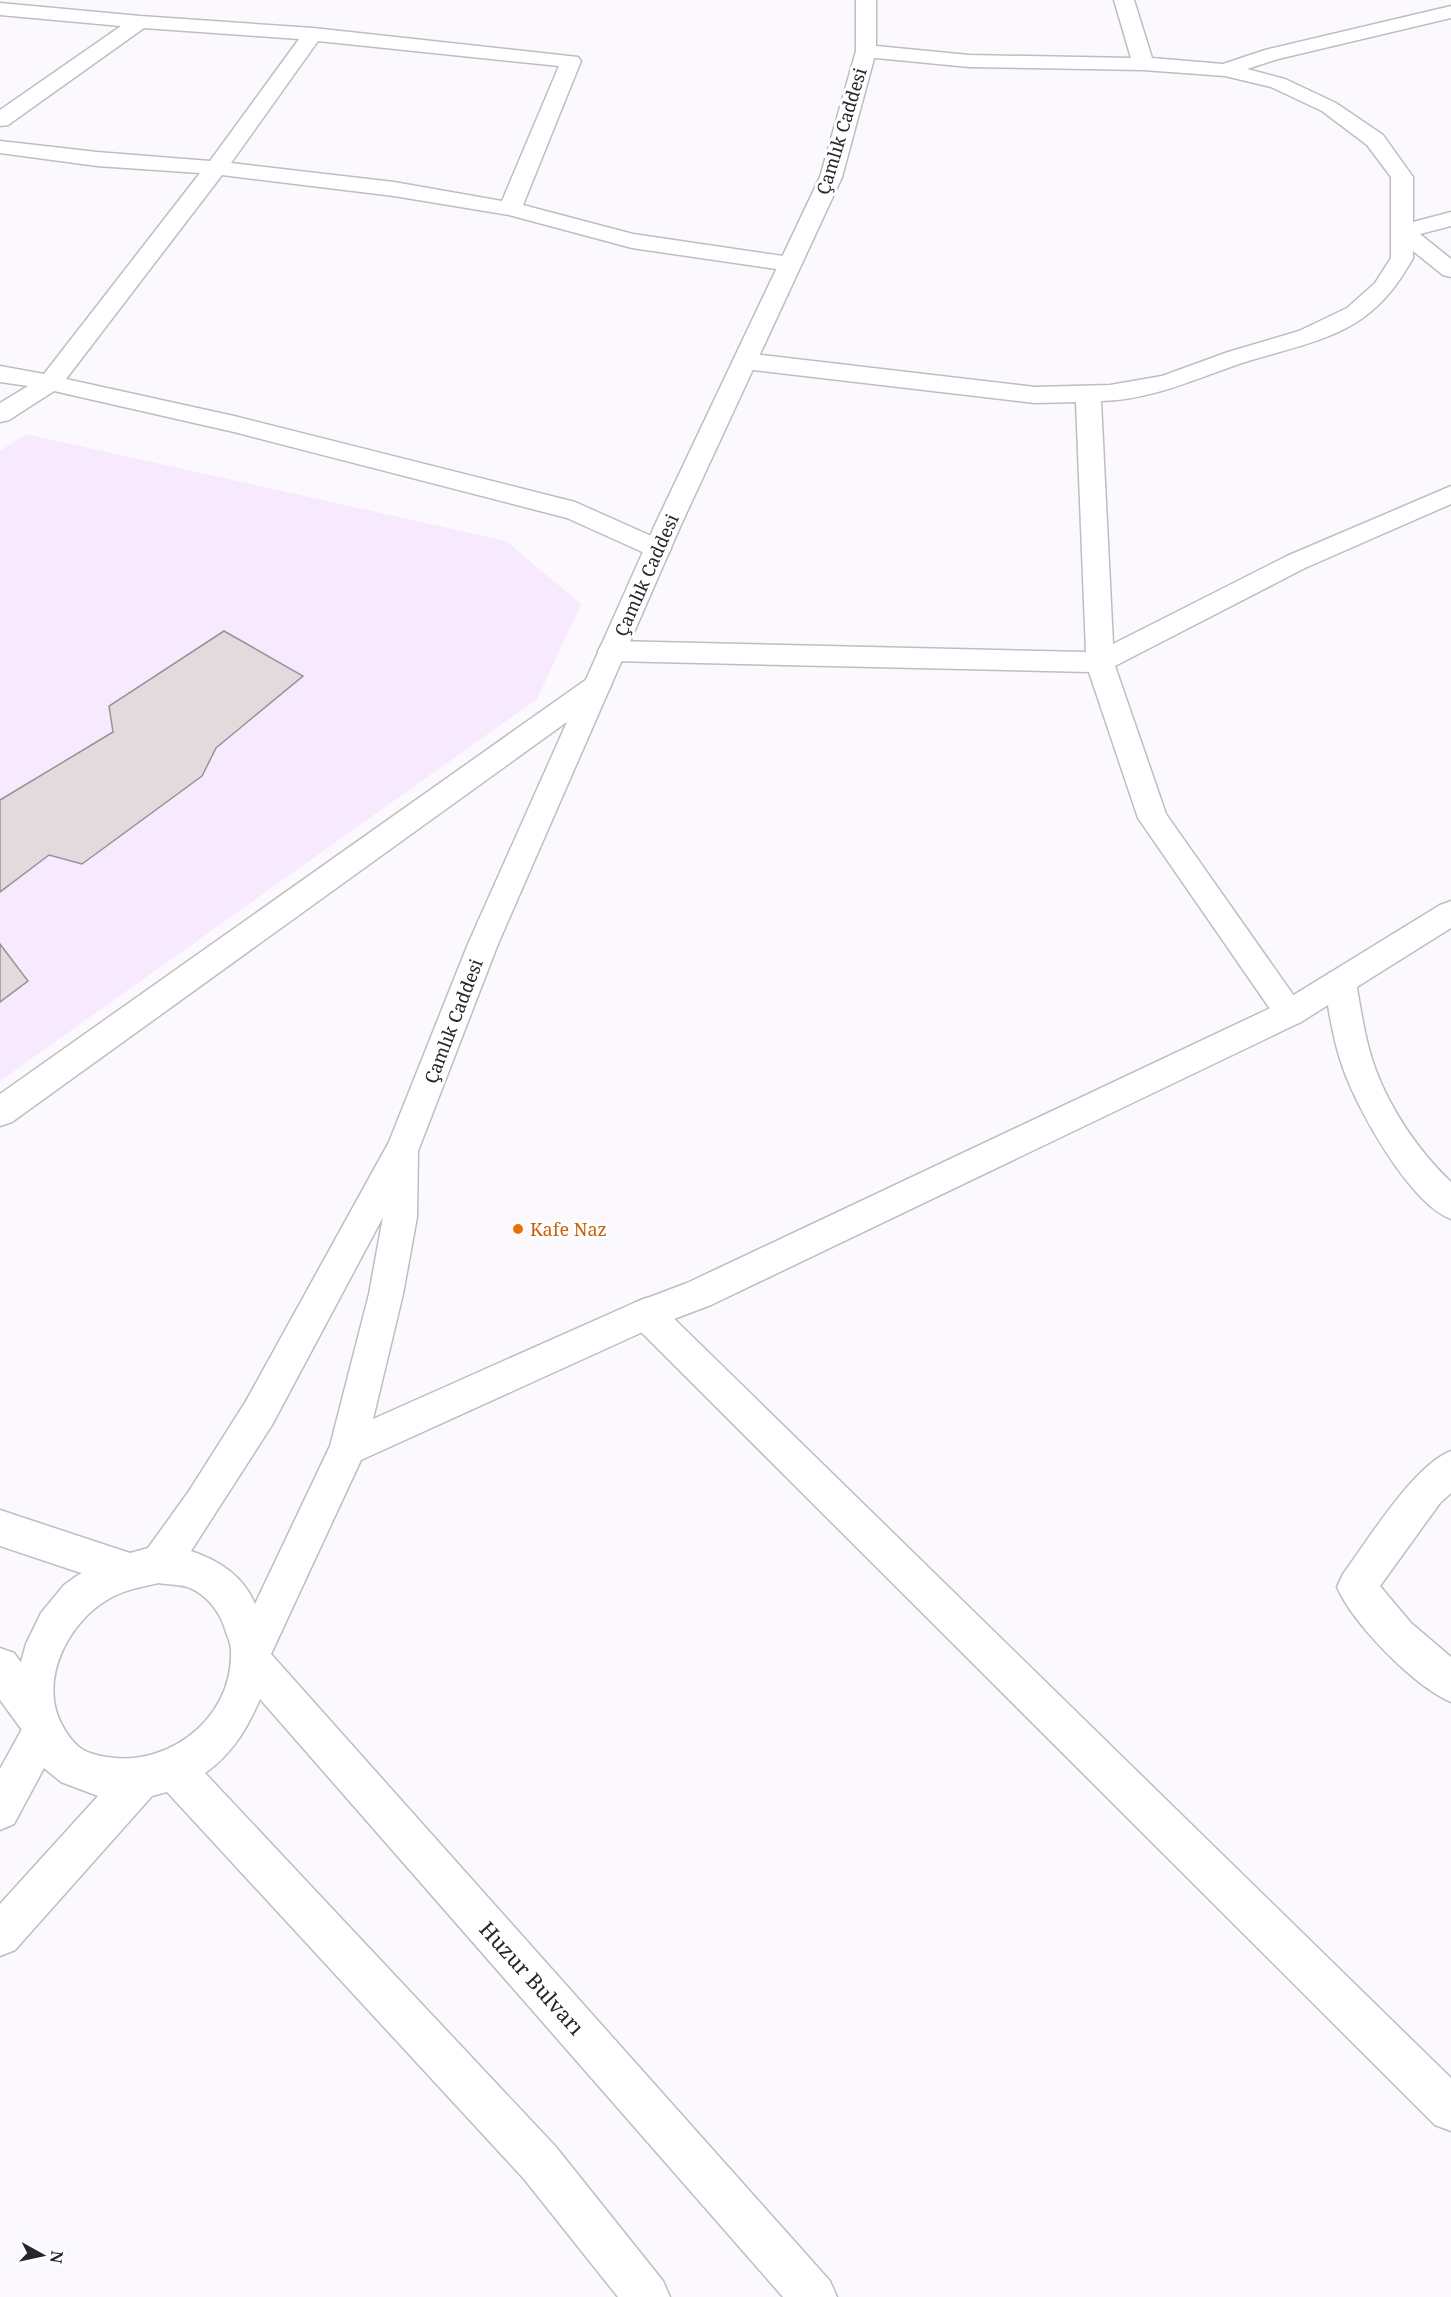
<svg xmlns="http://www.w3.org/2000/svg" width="1451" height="2297" font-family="'Noto Serif',serif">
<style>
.education{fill:#f8eafe}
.building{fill:#e2dbde;stroke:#989295;stroke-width:1.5}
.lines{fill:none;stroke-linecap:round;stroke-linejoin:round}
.street-casing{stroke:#c0bdc2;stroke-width:3}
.secondary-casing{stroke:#c0bdc2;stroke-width:3}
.street{fill:#fff;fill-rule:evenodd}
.secondary{fill:#fff;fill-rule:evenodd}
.food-dot{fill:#e8710a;stroke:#fff;stroke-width:2}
.labels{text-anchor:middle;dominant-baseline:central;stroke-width:6;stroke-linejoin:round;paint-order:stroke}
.street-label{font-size:18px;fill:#272628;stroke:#fff}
.food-label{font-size:18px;fill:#c56008;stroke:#fff;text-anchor:start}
.near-street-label{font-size:21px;fill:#272628;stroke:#fff}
</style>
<rect width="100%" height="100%" fill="#fbf8fe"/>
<!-- education -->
<path class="education" d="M26 434 506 541 581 604 537 699 0 1081V451Z"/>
<!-- building -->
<g class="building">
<path d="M224 631 303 676 216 748 202 776 82 864 49 855 0 892V800L113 732 109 706Z"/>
<path d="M0 944 28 981 0 1002Z"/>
</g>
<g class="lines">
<defs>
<g id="street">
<path d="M1114 0H1134L1152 58 1223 64 1265 50 1451 6V18L1278 59 1247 69 1285 79 1336 103 1383 135 1413 177V222L1451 212V226L1420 234 1451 259V277L1443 275 1413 251V258C1400 281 1386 301 1364 317 1332 341 1283 350 1245 362 1197 378 1152 400 1101 401L1113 644 1287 556 1451 486V504L1305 568 1115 666 1166 814 1306 1013 1301 1022 1290 1026 1279 1022 1138 818 1089 672 612 661 602 658 598 651 602 644 612 641 1086 652 1076 402 1035 403 745 369 736 366 733 361 736 356 745 353 1035 387 1110 385 1162 376 1228 352 1299 331 1347 308 1375 283 1391 258V177L1367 145 1322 111 1271 87 1225 76 1143 70 969 67 866 57 859 55 856 51 859 47 866 45 969 55 1131 58Z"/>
<path d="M0 3 140 16 313 28 578 57 581 61 523 205 633 234 790 257 798 259 801 264 798 269 790 271 632 248 509 215 394 196 222 175 66 379 234 416 575 502 667 543 671 549 667 555 658 558 649 555 567 518 234 432 54 391 9 420 0 422V403L28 386 0 382V366L44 374 200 173 97 166 0 153V141L97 152 210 161 299 39 144 28 8 125 0 126V110L121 26 0 15ZM318 41 559 66 502 201 394 182 231 163Z"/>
<path d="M597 676 607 679 611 686 607 693 12 1122 0 1126V1094L587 679Z"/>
<path d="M1340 969 1351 973 1356 982C1361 1011 1365 1040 1375 1068 1390 1109 1419 1152 1451 1182V1219C1410 1204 1357 1109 1343 1068 1333 1040 1329 1011 1324 982L1329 973Z"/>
<path d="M646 1298 658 1303 1451 2078V2131L1435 2125 634 1325 629 1314 634 1303Z"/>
<path d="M1451 1451V1493L1440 1503 1380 1586 1411 1623 1451 1657V1702C1414 1686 1353 1624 1337 1587L1343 1574C1368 1540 1414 1465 1451 1451Z"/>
<path d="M0 1510 142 1557 148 1570 142 1583 129 1589 0 1546Z"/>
<path d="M0 1648 14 1653 50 1702 56 1716 50 1730 36 1736 22 1730 0 1700Z"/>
</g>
<path id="secondary" d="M856 0H876V51L842 177 680 527 498 944 418 1151 417 1217 403 1294 373 1419 634 1303 687 1283 1279 1004 1440 905 1451 901V928L1301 1022 711 1305 658 1325 361 1460 271 1654 830 2281 837 2297H783L260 1699C247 1729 232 1754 205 1773L556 2147 663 2281 670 2297H618L524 2179 167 1792 152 1796 15 1950 0 1956V1904L98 1796 61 1782 44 1768 14 1824 0 1830V1769L22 1729 16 1715V1680L26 1644 41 1613 64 1585 78 1575 116 1557 148 1548 189 1491 246 1401 389 1142 468 944 654 527 820 177 856 51ZM383 1217 369 1294 330 1446 255 1604C243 1576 220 1561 191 1551L272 1425ZM159 1583C169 1585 181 1584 190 1588 207 1595 220 1612 225 1629 227 1636 231 1643 231 1650 234 1723 158 1776 90 1753 77 1749 68 1736 62 1725 38 1681 68 1623 107 1600 123 1590 141 1587 159 1583Z"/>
</defs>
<!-- street casing -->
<use href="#street" class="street-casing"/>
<!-- secondary casing -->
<use href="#secondary" class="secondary-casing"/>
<!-- street -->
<use href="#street" class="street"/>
<!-- secondary -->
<use href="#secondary" class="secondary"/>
</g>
<!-- markers -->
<circle class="food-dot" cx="518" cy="1229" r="6"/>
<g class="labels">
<!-- street labels -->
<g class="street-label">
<text transform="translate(841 131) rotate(-73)">Çamlık Caddesi</text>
<text transform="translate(646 575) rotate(-66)">Çamlık Caddesi</text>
<text transform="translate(453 1021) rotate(-69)">Çamlık Caddesi</text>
</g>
<!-- food labels -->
<g class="food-label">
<text x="530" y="1229">Kafe Naz</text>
</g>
<!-- near-street labels -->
<g class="near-street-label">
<text transform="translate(532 1978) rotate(48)">Huzur Bulvarı</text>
</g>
</g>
<!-- north arrow -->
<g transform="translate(42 2255) rotate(98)" stroke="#ffffff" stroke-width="4.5" paint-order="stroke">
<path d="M0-4.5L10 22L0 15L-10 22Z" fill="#272628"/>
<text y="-9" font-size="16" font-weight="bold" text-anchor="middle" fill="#272628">N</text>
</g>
</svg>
